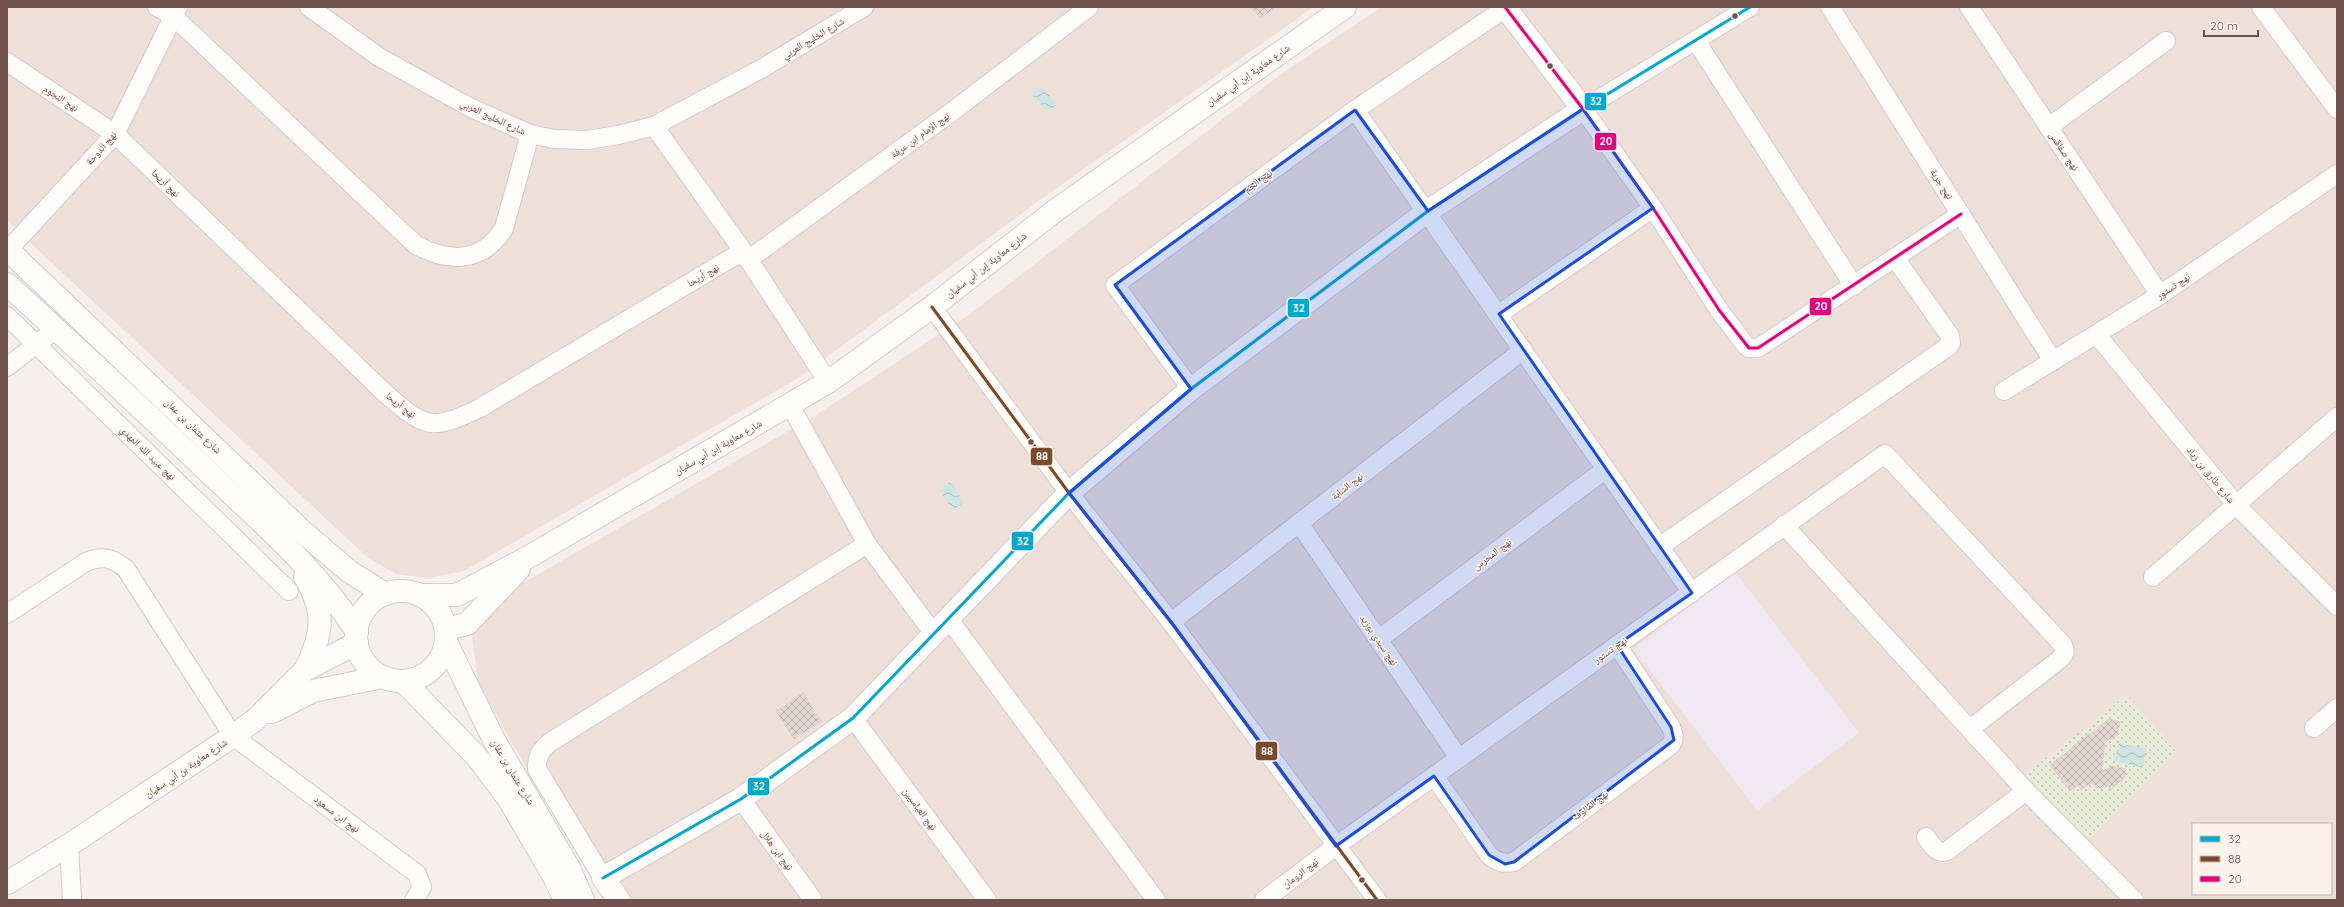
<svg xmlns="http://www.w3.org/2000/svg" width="2344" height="907" font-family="Quicksand,'Noto Naskh Arabic',sans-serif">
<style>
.residential{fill:#eee0d9;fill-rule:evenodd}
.education{fill:#f0e8f2}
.grass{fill:url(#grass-dots)}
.water{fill:url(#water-waves)}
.building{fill:url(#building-cross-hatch);stroke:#ded1ce}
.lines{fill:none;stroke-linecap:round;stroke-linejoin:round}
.street-casing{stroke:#d4cbc8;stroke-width:20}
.secondary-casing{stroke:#d5cbc8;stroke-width:24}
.street{stroke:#fefdfc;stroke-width:18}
.secondary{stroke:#fefdfc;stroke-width:22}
.bus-1-casing{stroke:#fdf3ed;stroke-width:6}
.bus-2-casing{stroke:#fdf3ed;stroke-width:6}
.bus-3-casing{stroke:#fdf3ed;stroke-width:6}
.bus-1{stroke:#00a9ce;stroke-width:3}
.bus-2{stroke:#7a4b2a;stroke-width:3}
.bus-3{stroke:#e5007d;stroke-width:3}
.marked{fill:#1d4ed8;fill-opacity:0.2;stroke:#1d4ed8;stroke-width:3;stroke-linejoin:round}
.bus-dot{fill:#72524d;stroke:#fdf3ed;stroke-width:1.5}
.labels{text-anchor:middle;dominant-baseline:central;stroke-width:3;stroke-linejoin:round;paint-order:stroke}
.street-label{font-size:10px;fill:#72524d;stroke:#fdf3ed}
.line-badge{stroke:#fdf3ed;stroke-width:1.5}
.badge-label{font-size:11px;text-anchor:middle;font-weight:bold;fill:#fff}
</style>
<defs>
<pattern id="grass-dots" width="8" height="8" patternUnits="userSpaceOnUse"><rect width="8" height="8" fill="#e7ebd7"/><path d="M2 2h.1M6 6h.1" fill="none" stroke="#c0c1b1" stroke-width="1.8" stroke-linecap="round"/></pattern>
<pattern id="water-waves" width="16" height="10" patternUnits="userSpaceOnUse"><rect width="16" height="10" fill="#cee6e3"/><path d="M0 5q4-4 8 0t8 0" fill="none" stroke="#acbdba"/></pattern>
<pattern id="building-cross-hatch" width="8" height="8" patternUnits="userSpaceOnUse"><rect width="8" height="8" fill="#e2d7d3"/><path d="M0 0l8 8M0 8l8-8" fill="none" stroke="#bcb1ad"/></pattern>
</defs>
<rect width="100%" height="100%" fill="#f6efeb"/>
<!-- residential -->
<g class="residential">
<path d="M7 7H1314L1044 197 800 377 464 571 429 578 396 574 367 557 7 221Z"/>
<path d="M1382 7H2337V900H603L580 857 503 728 478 681 472 636 486 612 519 585 816 415 970 314 1281 74ZM2193 824H2331V894H2193Z"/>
</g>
<!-- education -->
<path class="education" d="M1735 572 1859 733 1757 810 1634 649Z"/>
<!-- grass -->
<path class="grass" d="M2127 695 2177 752 2089 839 2024 775Z"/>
<!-- water -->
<g class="water">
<path d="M1042 87 1056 104 1055 107 1044 110 1038 100 1033 97 1032 91Z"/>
<path d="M950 482 964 502 953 510 939 490Z"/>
<path d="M2119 743 2147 749 2143 768 2114 761Z"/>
</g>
<!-- building -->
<g class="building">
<path d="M1251 7H1273V10L1260 18Z"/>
<path d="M803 693 821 721 794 739 776 711Z"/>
<path d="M2109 719 2120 722 2117 735 2105 742 2102 769H2108L2113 766 2126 769 2124 778 2111 790 2106 784 2102 788H2096L2092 782 2081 790 2078 785 2070 791 2050 765Z"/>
</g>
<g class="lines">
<defs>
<g id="street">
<path d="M157 7 173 16 416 245C449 263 483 263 504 228L530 134"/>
<path d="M309 7 379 57 471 108 530 134 554 139 588 140 618 135 654 126 761 69 864 7"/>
<path d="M1750 7 1583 109 1653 208 1719 310 1746 346 1749 348H1758L1961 214"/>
<path d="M1830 7 2053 361"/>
<path d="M1969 7 2160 295"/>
<path d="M2261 7 2337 109"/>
<path d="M1696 41 1854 286"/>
<path d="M7 62 115 134 386 394C426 429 432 431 480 408L743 251"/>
<path d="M1355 110 1692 593"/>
<path d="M654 126 743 251 828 382"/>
<path d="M2049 127 2166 41"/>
<path d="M8 250 115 134 178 7"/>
<path d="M748 260 953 111 1089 7"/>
<path d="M932 307 1069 493 1171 622 1377 900"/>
<path d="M1499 314 1653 208"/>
<path d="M7 316 289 591"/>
<path d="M2097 335 2237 506 2337 606"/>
<path d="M7 367 56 329"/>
<path d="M1191 389 1115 285 1355 110 1507 7"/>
<path d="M2004 391 2160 295 2337 174"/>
<path d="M790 405 867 544 934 634"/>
<path d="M1299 523 1459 758"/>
<path d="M1784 525 2026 791 2134 900"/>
<path d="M1659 547 1949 346 1951 343 1950 336 1895 258"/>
<path d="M2153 577 2337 417"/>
<path d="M7 614 86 562C102 555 113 558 126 569L233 736 417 874 422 887 414 900"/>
<path d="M948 618 1156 900"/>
<path d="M1171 622 1523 350"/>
<path d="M1379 639 1606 469"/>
<path d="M853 718 987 900"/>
<path d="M2314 728 2337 708"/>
<path d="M1434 776 1489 855C1497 862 1503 864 1514 862L1671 745C1675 738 1674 734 1671 727L1617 645"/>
<path d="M741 799 813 900"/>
<path d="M1926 837C1931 844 1937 855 1947 851L2026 791"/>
<path d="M69 845 72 900"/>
<path d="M603 878 537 769C537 756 540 751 549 743L867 544"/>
<path d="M1264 900 1336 846 1885 454 2063 645C2066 652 2065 654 2060 659L1970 729"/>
</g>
<g id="secondary">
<path d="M7 249 304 533 350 572 385 594"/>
<path d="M7 284C79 350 150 416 220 483 269 529 321 575 357 632"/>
<circle cx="401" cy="636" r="45"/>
<path d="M419 595H457L532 555 828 382 932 307 1056 210 1345 7"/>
<path d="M446 629 467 624 519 569"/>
<path d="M446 642 493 738 569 868 583 900"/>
<path d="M305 670C323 634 326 613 305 577"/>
<path d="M403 681 477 757 508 798 553 875 565 900"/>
<path d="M272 712 313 691 383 677"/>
<path d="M7 883 69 845 233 736 255 720 305 670 357 643"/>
<path d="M619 900 603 878 741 799 853 718 1069 493 1191 389 1428 211 1583 109 1505 7"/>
</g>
</defs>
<!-- street casing -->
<use href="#street" class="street-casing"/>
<!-- secondary casing -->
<use href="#secondary" class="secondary-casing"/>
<!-- street -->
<use href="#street" class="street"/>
<!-- secondary -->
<use href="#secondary" class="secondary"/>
<defs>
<path id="bus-1" d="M603 878 741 799 853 718 1069 493 1191 389 1428 211 1583 109 1750 7"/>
<path id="bus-2" d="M932 307 1069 493 1171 622 1377 900"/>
<path id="bus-3" d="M1505 7 1583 109 1653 208 1719 310 1749 348H1758L1961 214"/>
</defs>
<!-- bus-1 casing -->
<use href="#bus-1" class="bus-1-casing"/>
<!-- bus-2 casing -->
<use href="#bus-2" class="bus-2-casing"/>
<!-- bus-3 casing -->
<use href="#bus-3" class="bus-3-casing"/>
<!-- bus-1 -->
<use href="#bus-1" class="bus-1"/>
<!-- bus-2 -->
<use href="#bus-2" class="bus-2"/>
<!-- bus-3 -->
<use href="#bus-3" class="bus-3"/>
</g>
<!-- marked area -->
<path class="marked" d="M1583 109 1653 208 1499 314 1692 593 1617 645 1671 727 1674 740 1514 862 1505 864 1489 855 1434 776 1336 846 1171 622 1069 493 1191 389 1115 285 1355 110 1428 211Z"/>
<!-- markers -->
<g class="bus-dot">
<circle cx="1735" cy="16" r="3.5"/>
<circle cx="1550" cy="66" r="3.5"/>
<circle cx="1031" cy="442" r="3.5"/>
<circle cx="1362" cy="880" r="3.5"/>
</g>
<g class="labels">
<!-- street labels -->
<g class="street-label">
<text transform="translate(813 38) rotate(-31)">شارع الخليج العربي</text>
<text transform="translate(1248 75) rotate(-35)">شارع معاوية إبن أبي سفيان</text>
<text transform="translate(61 98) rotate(33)">نهج النجوم</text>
<text transform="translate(493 117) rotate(25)">شارع الخليج العربي</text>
<text transform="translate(920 135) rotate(-36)">نهج الإمام ابن عرفة</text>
<text transform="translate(101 148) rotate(-49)">نهج الدوحة</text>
<text transform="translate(2064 151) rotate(56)">نهج صفاقس</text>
<text transform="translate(1258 181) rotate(-36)">نهج الجم</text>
<text transform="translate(166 183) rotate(44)">نهج أريحا</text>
<text transform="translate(1942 184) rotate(58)">نهج جربة</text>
<text transform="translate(986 265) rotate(-38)">شارع معاوية إبن أبي سفيان</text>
<text transform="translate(703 275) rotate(-31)">نهج أريحا</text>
<text transform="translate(2173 286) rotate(-34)">نهج تستور</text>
<text transform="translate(401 405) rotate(38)">نهج أريحا</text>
<text transform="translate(193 426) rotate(44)">شارع عثمان بن عفان</text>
<text transform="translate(718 447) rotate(-30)">شارع معاوية إبن أبي سفيان</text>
<text transform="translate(148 453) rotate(44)">نهج عبيد الله المهدي</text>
<text transform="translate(2211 475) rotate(51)">شارع طارق بن زياد</text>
<text transform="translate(1347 486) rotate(-38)">نهج الشابة</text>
<text transform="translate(1492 554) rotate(-37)">نهج المحرس</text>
<text transform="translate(1379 640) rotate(56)">نهج سيدي بوزيد</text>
<text transform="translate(1610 650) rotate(-35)">نهج تستور</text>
<text transform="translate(186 768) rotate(-34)">شارع معاوية بن أبي سفيان</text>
<text transform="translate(513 772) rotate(59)">شارع عثمان بن عفان</text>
<text transform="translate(1590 805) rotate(-37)">نهج المالوف</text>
<text transform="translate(920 809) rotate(54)">نهج العباسيين</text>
<text transform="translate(337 814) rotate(37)">نهج ابن مسعود</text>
<text transform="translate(777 850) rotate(54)">نهج ابن هلال</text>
<text transform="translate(1300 873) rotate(-37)">نهج الرومان</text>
</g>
</g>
<g class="line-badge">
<rect x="1584" y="92" width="23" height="19" rx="4" fill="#00a9ce"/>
<rect x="1594" y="132" width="23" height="19" rx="4" fill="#e5007d"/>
<rect x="1809" y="297" width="23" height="19" rx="4" fill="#e5007d"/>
<rect x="1287" y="298" width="23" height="20" rx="4" fill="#00a9ce"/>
<rect x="1030" y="447" width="23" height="19" rx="4" fill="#7a4b2a"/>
<rect x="1011" y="531" width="23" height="20" rx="4" fill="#00a9ce"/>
<rect x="1255" y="741" width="23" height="20" rx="4" fill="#7a4b2a"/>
<rect x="747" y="777" width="23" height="19" rx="4" fill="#00a9ce"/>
</g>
<g class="badge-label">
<text x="1596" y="105">32</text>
<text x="1606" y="145">20</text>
<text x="1821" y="310">20</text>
<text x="1299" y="312">32</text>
<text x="1042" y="460">88</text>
<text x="1023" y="545">32</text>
<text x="1267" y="755">88</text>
<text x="759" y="790">32</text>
</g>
<!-- border -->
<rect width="2344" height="907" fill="none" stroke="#72524d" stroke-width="16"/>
<!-- legend -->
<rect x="2192" y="823" width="140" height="72" fill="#fdf3ed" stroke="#c5b3ad"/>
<rect x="2200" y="836" width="20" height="6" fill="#00a9ce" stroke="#c5b3ad"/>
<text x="2228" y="843" font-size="12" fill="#72524d">32</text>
<rect x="2200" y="856" width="20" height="6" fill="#7a4b2a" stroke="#c5b3ad"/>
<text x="2228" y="863" font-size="12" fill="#72524d">88</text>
<rect x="2200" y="876" width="20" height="6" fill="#e5007d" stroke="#c5b3ad"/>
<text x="2228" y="883" font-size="12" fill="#72524d">20</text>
<!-- scale -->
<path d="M2204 30v6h54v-6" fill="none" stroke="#72524d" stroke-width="2"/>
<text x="2210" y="30" font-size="12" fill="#72524d" stroke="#fdf3ed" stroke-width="3" paint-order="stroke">20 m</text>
</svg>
